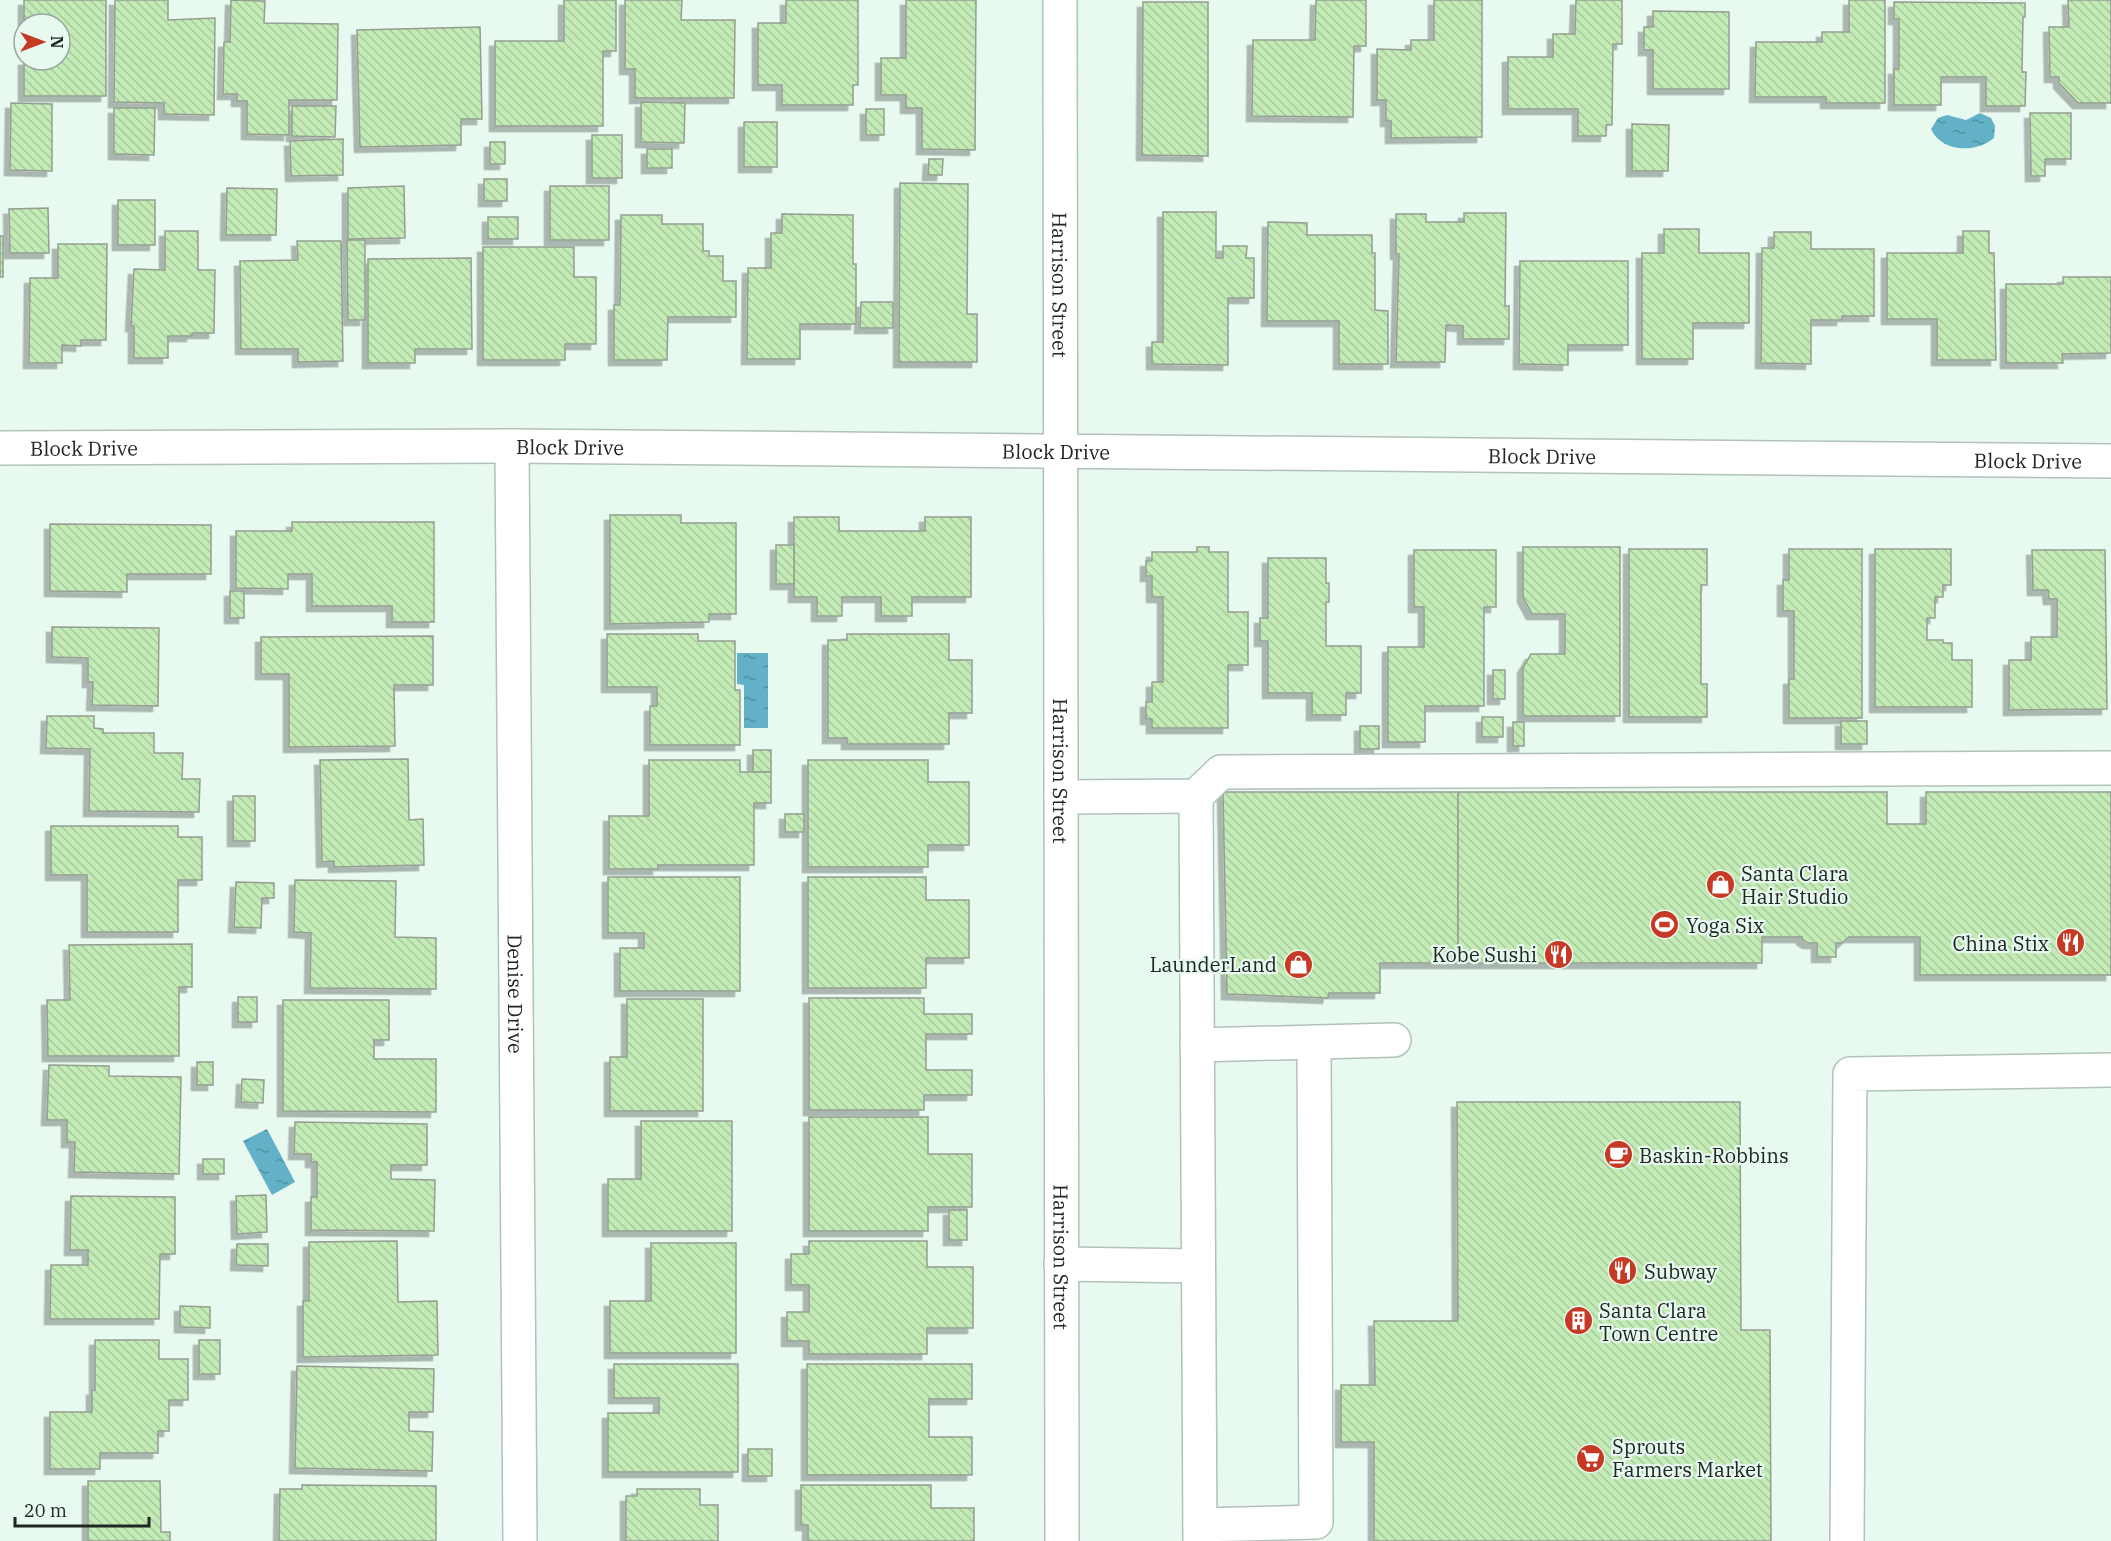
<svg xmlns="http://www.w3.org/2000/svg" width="2111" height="1541" font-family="'IBM Plex Serif',serif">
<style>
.water{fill:url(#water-ripples)}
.building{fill:url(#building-back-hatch);stroke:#959e92;stroke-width:1.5;filter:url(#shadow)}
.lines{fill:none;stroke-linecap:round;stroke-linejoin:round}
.minor-casing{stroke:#b2c1ba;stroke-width:36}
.minor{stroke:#fff;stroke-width:33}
.labels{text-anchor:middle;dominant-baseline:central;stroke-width:4.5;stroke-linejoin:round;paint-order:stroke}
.street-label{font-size:20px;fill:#202623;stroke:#e8f9f0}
.poi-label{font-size:20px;fill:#202623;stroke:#e8f9f0;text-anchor:start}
</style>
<defs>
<pattern id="water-ripples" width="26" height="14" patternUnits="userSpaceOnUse" patternTransform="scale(1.5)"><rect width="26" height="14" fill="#62b1c7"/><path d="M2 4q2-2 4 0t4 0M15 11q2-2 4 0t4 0" fill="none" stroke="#5090a1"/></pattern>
<pattern id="building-back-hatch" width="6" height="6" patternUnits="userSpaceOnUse" patternTransform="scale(1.5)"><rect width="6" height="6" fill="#c3ebb5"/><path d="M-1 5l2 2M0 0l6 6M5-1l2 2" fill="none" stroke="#a7c99b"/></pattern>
<filter id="shadow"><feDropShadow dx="-5.5" dy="5.5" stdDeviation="0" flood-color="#0004"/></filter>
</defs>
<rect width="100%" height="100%" fill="#e8f9f0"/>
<!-- water -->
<g class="water">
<path d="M1980 113 1991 118 1995 126 1994 138C1976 153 1942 153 1931 129L1938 118 1947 115 1966 120Z"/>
<path d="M737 653H768V728H744V685L737 684Z"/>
<path d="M267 1129 295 1182 272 1195 243 1141Z"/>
</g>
<!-- building -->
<g class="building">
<path d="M24 0H106V96H24V60H60V24H24Z"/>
<path d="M115 0H168V20L215 18 214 115 164 114V103L114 102Z"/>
<path d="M231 0 265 1 264 23 338 24 337 100H289V135L247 134V101H237V94H223L224 42H230Z"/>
<path d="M564 0H616V51H603V126H495V41H564Z"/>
<path d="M625 0H682L681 20H735L734 98H635V69H625Z"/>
<path d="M786 0H858V85H853V105H782V85H758V23H786Z"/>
<path d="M906 0H976L975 150 922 149V108H906V95H881V58H906Z"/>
<path d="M1316 0H1366V46H1354L1353 117 1252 116 1253 40H1315Z"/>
<path d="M1434 0H1482V137L1391 138V121H1386V100H1377V49L1411 50V40H1434Z"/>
<path d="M1576 0H1622V44H1613L1612 125H1606V136H1578V109H1508V57H1553V34H1575Z"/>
<path d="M1849 0H1885V103H1826V97H1755L1756 42H1822V32H1849Z"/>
<path d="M2068 0H2111V103H2078L2059 83V77H2050L2049 27H2069Z"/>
<path d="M1143 2H1208V156L1142 155Z"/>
<path d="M1894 2 2025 3V17H2023L2022 72H2026L2025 106H1986V77H1941V105H1894V69H1899V19H1894Z"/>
<path d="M1653 11 1729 12V89H1653V50H1644V27H1653Z"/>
<path d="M480 27 482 119H461V145L360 147 357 30Z"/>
<path d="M641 102 685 103 684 143 641 142Z"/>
<path d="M11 103 52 104V171L10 170Z"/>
<path d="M292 106H336L335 137 292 136Z"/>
<path d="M114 108H155L154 155 114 154Z"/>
<rect x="866" y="109" width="18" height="26"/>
<path d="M2030 113H2071V159H2045V176H2031Z"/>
<rect x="744" y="122" width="33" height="45"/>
<path d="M1632 124 1669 125 1668 171H1632Z"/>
<rect x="592" y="135" width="30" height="43"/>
<path d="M343 139V175L291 176 290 141Z"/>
<rect x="490" y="142" width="15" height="22"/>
<rect x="647" y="149" width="25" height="19"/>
<path d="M929 159H943L942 175H928Z"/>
<rect x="484" y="179" width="23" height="22"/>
<path d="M900 183 968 184 967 314H977V362H899Z"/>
<path d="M404 186 405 238 348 239V188Z"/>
<rect x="550" y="186" width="59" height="54"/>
<path d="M227 188 277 189 276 235H226Z"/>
<rect x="118" y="200" width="37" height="45"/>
<path d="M48 208 49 253H10L9 209Z"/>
<path d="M1163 212H1216V258H1223V246H1247L1246 258H1254V298H1228V365L1152 364V342H1163Z"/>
<path d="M1464 213H1506L1505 306H1509V339H1463V326L1446 325 1445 362H1396L1399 254H1396V214H1426V222H1464Z"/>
<path d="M782 214 853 215V264H856V324H800V359H747L748 268H771V233H782Z"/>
<path d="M621 215H662V224H703V251H709V256H723V281H736V317H668L667 360H614V305H620Z"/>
<rect x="488" y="217" width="30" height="22"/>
<path d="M1268 222 1307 223V235H1372V253H1375V310L1388 311V364H1339V321H1267Z"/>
<path d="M1664 229H1699V253H1749V323H1693V359H1642V253H1664Z"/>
<path d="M165 231H198V270H215L214 333H192V336H168V358H134V326H131L134 269 165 270Z"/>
<path d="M1963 231H1989V253H1994L1996 360H1937V319H1887V253H1963Z"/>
<path d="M1774 232H1811V249H1874V316H1842V320H1811V364L1761 363 1762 248H1774Z"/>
<rect x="0" y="236" width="3" height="41"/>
<path d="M347 240H365V320H348Z"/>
<path d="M297 241H341L343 361 298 362V349H241L240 261 298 260Z"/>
<path d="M58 244H107L106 340H81V346L62 345V363H29L30 278H58Z"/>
<path d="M483 247H574V277H596V344H565V360H483Z"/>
<path d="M471 258 472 349H415V363H368V259Z"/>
<path d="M1520 261H1628V345H1568V365L1519 364Z"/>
<path d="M2063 277H2111V353L2062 354 2063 363H2006V284H2063Z"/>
<path d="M861 302H893V328H860Z"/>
<path d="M610 515H681V523H736V614H709V622L610 624Z"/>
<path d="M794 517H839V531H925V517H971V597H912V616H881V597H842V616H817V597H794Z"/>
<path d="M292 522H434V622H392V606H312V574H288V589L236 588V531H292Z"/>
<path d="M50 524 211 525V574H127V592L50 591Z"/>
<rect x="776" y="545" width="18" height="39"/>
<path d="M1197 547H1209V552H1228V612H1248V665H1228V728H1152V719H1146V702H1152V682H1163V597H1152V576H1146V561H1152V552H1197Z"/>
<path d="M1523 547H1620V716H1523V668L1531 654H1565V614H1532L1523 597Z"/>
<path d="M1629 549H1707V585H1701V684H1707V717H1629Z"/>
<path d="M1789 549H1862V718H1789V679H1794V611H1783V580H1789Z"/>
<path d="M1875 549H1951V585H1943V597H1935V618H1927V640H1943V643H1952V660H1972V707H1875Z"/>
<path d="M1414 550H1496V607H1484V706H1425V742H1388V647H1424V607H1414Z"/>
<path d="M2032 550H2105L2107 709 2009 710V660H2031V637H2057V599H2049L2048 590H2033Z"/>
<path d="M1268 558H1326V583H1329V602H1326V646H1361V693H1346V715H1312V693H1268V641H1260V618H1268Z"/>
<rect x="230" y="591" width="14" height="27"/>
<path d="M52 627 159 628 158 706 92 705 93 682H88V658L52 657Z"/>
<path d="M607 634H698V641H735V690H740V745H650V706H657V687H607Z"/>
<path d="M847 634H949V660H972V713H949V744H847V738H828V640H847Z"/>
<path d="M433 636V685H394L395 746 289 747V674H261V637Z"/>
<rect x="1493" y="670" width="12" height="29"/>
<path d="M47 716H94V728L103 729V733H154V753H183L182 779H200L199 812 89 811 90 749 46 748Z"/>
<rect x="1482" y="717" width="21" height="20"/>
<rect x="1841" y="721" width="26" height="23"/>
<rect x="1513" y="722" width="11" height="24"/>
<rect x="1360" y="726" width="19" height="23"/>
<rect x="753" y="750" width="18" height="22"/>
<path d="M408 759 409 820 423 819 424 865 334 867V861L322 862 320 760Z"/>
<path d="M649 760H740V772H771V803H754V865H658V869H609V816H649Z"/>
<path d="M808 760H928V782H969V845H928V867H808Z"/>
<path d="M1223 792H1458V963H1380V993H1329L1328 998 1227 994Z"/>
<path d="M1458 792H1887V824H1926V792H2111V975H1920V937H1849L1842 943H1836V957H1817V943H1808L1802 939V937H1762V963H1458Z"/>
<rect x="233" y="796" width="22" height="45"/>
<rect x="785" y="814" width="19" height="18"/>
<path d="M51 826H178V837H202V880H178V932H87V875H51Z"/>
<path d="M608 877H740V991H620V948H644V933H608Z"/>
<path d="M808 877H926V900H969V958H926V988H808Z"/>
<path d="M295 880 396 881 395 937 436 938V989L310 988 311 933 294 932Z"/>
<path d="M236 882 274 883V898H262L261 928 234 927Z"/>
<path d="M192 944V987H179V1056H48L47 1000H70L69 945Z"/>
<rect x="238" y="997" width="19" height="25"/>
<path d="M809 998H924V1014H972V1034H926V1070H972V1095H924V1110H809Z"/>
<path d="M627 999H703V1111H610V1057H627Z"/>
<path d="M283 1000H389V1040H374V1059H436V1112L283 1111Z"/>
<rect x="197" y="1062" width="16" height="23"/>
<path d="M49 1065 109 1066V1076L181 1077 179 1174 74 1172 75 1142H67V1120H47Z"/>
<path d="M242 1079 264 1080 263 1103 241 1102Z"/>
<path d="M1457 1102H1740L1741 1330H1770L1771 1541H1374V1442H1341V1385H1375L1374 1321H1458Z"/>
<path d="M809 1117H928V1154H972V1207H928V1231H809Z"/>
<path d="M641 1121H732V1231H608V1179H641Z"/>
<path d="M295 1122 427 1124V1165H391V1179L435 1180 434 1231 311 1230V1197H317V1162H311V1154H294Z"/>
<rect x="203" y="1159" width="21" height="15"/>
<path d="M266 1195 267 1232 237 1234 236 1196Z"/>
<path d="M71 1196 175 1197V1254H160L159 1319H50L51 1265H88V1250H70Z"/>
<rect x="949" y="1210" width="18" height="30"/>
<path d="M397 1241 398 1302 437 1301 438 1355 303 1357V1301H309V1242Z"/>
<path d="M809 1241H927V1267H973V1328H927V1354H809V1341H787V1312H809V1285H791V1254H809Z"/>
<path d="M651 1243H736V1353H610V1301H651Z"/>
<path d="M237 1244H268V1266L236 1265Z"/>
<path d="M180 1306 210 1307V1328L180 1327Z"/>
<path d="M95 1340H159V1359H188V1400H169V1431H158V1453H100V1469H50V1412H92V1390H95Z"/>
<rect x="199" y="1340" width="21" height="34"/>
<path d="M614 1364H738V1472H608V1413H659V1398H614Z"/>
<path d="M807 1364H972V1399H929V1437H972V1475H807Z"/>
<path d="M297 1366 434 1369 433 1412H409V1431L433 1432 432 1471 295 1468Z"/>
<rect x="748" y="1449" width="24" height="27"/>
<path d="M88 1481H160L161 1532H170V1541H88Z"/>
<path d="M302 1485 436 1486V1541H279L280 1489H302Z"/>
<path d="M801 1485H931V1508H974V1541H808V1525H801Z"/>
<path d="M637 1489H700V1505H718V1541H626V1496H637Z"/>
</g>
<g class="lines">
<defs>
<g id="minor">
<path id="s1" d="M1060 0 1062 1541"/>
<path id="s2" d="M512 446 520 1541"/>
<path id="s3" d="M0 448 512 446 2111 461"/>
<path d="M1196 796 1200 1541"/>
<path d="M1061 797 1196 796 1221 772 2111 768"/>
<path d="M1197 1045 1394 1040"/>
<path d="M1061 1264 1197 1266"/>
<path d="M1200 1525 1316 1522 1314 1042"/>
<path d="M1847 1541 1850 1074 2111 1070"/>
</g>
</defs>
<!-- minor casing -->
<use href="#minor" class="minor-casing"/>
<!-- minor -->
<use href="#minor" class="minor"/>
</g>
<!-- icons -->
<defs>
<symbol id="shop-disc" viewBox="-11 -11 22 22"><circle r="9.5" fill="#c53925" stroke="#e8f9f0"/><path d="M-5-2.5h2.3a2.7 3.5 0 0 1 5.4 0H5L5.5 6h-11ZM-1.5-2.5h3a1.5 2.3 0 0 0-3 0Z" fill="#fff"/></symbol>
<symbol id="stadium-disc" viewBox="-11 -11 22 22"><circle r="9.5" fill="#c53925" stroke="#e8f9f0"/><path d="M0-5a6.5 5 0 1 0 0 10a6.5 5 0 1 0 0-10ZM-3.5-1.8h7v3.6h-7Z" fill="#fff"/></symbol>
<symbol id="restaurant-disc" viewBox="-11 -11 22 22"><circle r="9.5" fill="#c53925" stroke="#e8f9f0"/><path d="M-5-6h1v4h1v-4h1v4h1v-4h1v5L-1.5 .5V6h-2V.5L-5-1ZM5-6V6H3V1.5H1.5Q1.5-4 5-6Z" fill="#fff"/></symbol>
<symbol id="cafe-disc" viewBox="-11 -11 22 22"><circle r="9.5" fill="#c53925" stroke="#e8f9f0"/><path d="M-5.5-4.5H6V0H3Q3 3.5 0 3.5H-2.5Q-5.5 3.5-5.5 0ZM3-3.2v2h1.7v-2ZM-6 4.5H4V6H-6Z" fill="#fff"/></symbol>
<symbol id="building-disc" viewBox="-11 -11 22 22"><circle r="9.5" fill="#c53925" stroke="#e8f9f0"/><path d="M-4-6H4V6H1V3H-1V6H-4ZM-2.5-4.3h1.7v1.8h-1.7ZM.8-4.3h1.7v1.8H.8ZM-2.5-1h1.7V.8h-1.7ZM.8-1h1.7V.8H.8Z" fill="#fff"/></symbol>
<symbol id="supermarket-disc" viewBox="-11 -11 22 22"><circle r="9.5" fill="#c53925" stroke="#e8f9f0"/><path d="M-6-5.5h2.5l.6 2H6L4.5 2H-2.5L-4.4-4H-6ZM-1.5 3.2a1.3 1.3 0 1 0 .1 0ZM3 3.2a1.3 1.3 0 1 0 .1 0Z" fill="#fff"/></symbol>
</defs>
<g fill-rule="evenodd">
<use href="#shop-disc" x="1704" y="868" width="33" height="33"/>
<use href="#stadium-disc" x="1648" y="908" width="33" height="33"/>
<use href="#restaurant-disc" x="2054" y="926" width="33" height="33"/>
<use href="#restaurant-disc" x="1542" y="938" width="33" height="33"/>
<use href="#shop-disc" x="1282" y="948" width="33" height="33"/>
<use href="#cafe-disc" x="1602" y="1138" width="33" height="33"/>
<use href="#restaurant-disc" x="1606" y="1254" width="33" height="33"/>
<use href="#building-disc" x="1562" y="1304" width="33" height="33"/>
<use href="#supermarket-disc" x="1574" y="1442" width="33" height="33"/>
</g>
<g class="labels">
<!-- street labels -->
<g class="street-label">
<text stroke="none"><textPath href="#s1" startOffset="285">Harrison Street</textPath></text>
<text stroke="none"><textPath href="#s3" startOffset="570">Block Drive</textPath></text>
<text stroke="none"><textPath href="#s3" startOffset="84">Block Drive</textPath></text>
<text stroke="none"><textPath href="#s3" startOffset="1056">Block Drive</textPath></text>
<text stroke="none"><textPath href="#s3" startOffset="1542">Block Drive</textPath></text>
<text stroke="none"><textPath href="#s3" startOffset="2028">Block Drive</textPath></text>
<text stroke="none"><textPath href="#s1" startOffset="771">Harrison Street</textPath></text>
<text stroke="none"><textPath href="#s2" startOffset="548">Denise Drive</textPath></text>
<text stroke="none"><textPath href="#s1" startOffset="1257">Harrison Street</textPath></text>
</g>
<!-- poi labels -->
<g class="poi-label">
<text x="1741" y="873">Santa Clara<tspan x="1741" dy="23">Hair Studio</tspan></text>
<text x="1686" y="925">Yoga Six</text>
<text x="2049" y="943" text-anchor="end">China Stix</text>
<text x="1537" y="954" text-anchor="end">Kobe Sushi</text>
<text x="1277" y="964" text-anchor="end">LaunderLand</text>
<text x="1639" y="1155">Baskin-Robbins</text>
<text x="1644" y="1271">Subway</text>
<text x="1599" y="1310">Santa Clara<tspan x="1599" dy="23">Town Centre</tspan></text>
<text x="1612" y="1446">Sprouts<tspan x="1612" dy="23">Farmers Market</tspan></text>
</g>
</g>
<!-- north arrow -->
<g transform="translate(42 42) rotate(90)"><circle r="28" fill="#e8f9f0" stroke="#98a59e" stroke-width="1.5"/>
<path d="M0-4.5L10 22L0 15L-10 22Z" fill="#c53925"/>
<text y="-9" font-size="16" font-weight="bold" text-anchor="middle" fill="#202623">N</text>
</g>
<!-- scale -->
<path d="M15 1517v9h134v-9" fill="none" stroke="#202623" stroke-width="3"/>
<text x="24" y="1517" font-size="18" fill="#202623" stroke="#e8f9f0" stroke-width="4.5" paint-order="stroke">20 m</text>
</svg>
